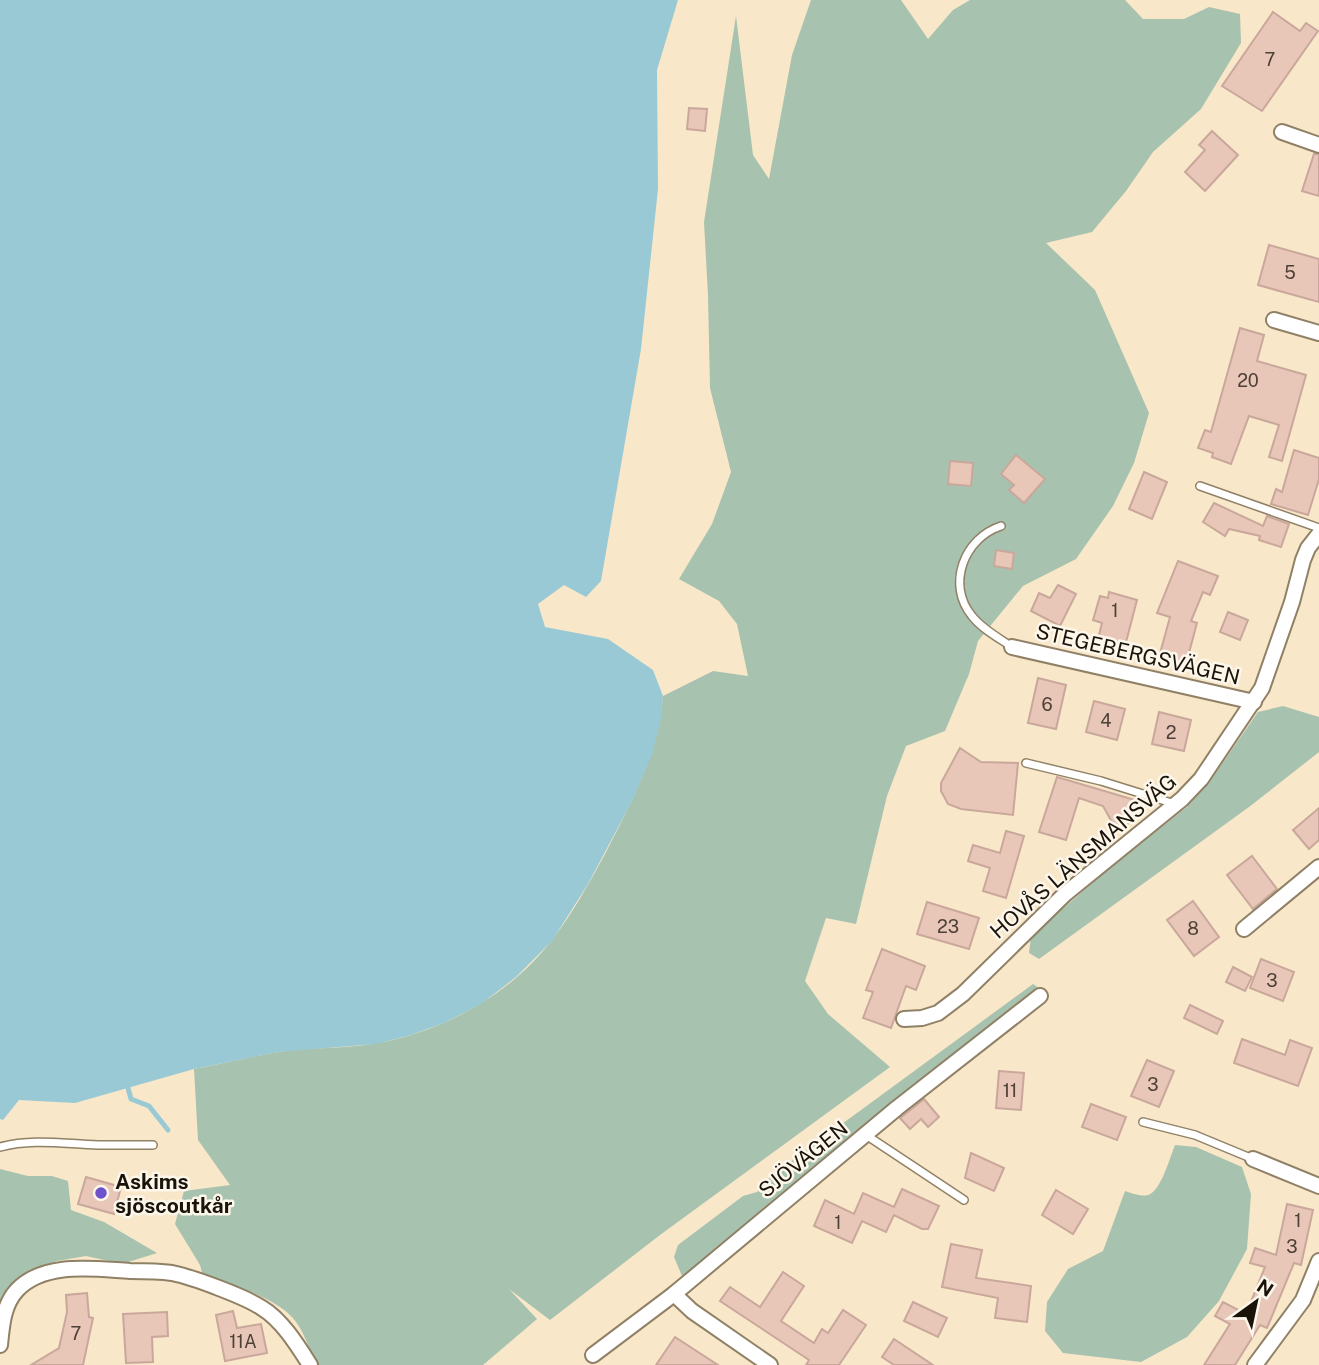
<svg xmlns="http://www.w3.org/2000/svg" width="1319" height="1365" font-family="'Public Sans',sans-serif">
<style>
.green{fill:#a7c2ae}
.water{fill:#99c9d4}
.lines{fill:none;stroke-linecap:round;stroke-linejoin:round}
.stream{stroke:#99c9d4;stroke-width:5}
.building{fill:#e8c7b9;stroke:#c9a89b;stroke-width:2}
.service-casing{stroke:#908166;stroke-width:10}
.minor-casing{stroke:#908166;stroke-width:18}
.service{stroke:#fff;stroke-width:7}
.minor{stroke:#fff;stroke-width:14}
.poi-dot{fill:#6d52cb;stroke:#fdf6eb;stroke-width:2.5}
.labels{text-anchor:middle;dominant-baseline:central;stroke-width:5;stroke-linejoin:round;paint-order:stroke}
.number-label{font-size:18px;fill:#4d4035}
.street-label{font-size:21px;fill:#191309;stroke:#fdf6eb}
.poi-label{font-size:21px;font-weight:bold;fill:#191309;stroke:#fdf6eb;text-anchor:start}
</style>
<rect width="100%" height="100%" fill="#f9e7ca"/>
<!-- green -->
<g class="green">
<path d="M811 0H901L928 39 953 10 970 0H1125L1143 19H1184L1209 7 1240 14 1241 43 1201 109 1153 152 1126 191 1092 232 1046 243 1095 290 1149 413 1134 463 1113 506 1076 559 1023 586 978 641 969 674 945 731 906 746 887 796 856 924 826 918 805 981 828 1014 890 1067 660 1235 550 1320 509 1289 537 1319 483 1365H316C309 1349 304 1330 292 1317 272 1296 230 1284 203 1276L200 1265 175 1224 184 1191 230 1185 198 1140 194 1069C222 1064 250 1057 278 1052 311 1047 345 1049 378 1043 444 1031 511 994 552 940 573 913 589 883 605 854 631 803 658 754 663 696L713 671 748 676 737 624 719 601 679 579 712 524 731 472 710 388 708 295 704 222 736 16 753 155 769 179 792 55Z"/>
<path d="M1283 706 1319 717V752L1249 807 1039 959 1029 953 1031 936 1119 860 1187 807 1208 784 1258 712Z"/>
<path d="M1033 984 1039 988 1035 995 682 1276 674 1257 678 1245 743 1196 757 1192 771 1176Z"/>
<path d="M1175 1145 1196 1147 1242 1167 1251 1194 1247 1249 1219 1301 1187 1337 1141 1362 1063 1353 1045 1331 1047 1302 1068 1269 1103 1251 1125 1191C1132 1193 1141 1197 1148 1195 1161 1191 1170 1157 1175 1145Z"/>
<path d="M0 1169 28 1176H52L68 1181 71 1210 104 1222 157 1253 122 1264 86 1256 57 1261 38 1267 14 1285 0 1310Z"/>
</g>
<!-- water -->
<path class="water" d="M0 0H678L657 70 658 189 641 349 601 581 586 597 564 585 538 604 545 627 608 639 653 670 663 696 661 719 652 755 632 801 588 884 552 941 516 977 481 1004 444 1023 411 1035 376 1044 278 1052 194 1069 75 1103 19 1100 3 1120 0 1119Z"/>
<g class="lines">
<!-- stream -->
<path class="stream" d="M128 1088 131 1099 149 1106 168 1130"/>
</g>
<!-- building -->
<g class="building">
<path d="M1273 12 1300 31 1306 23 1318 31 1262 111 1222 86Z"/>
<path d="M689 108 707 109 705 131 687 129Z"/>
<path d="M1212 131 1238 155 1205 191 1185 172 1205 150 1199 145Z"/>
<path d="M1314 154H1319V196L1302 191Z"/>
<path d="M1269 245 1319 259V302L1258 285Z"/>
<path d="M1240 328 1264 335 1257 361 1306 375 1282 461 1269 457 1279 425 1249 416 1231 464 1212 457 1213 453 1198 448 1205 430 1211 432Z"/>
<path d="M1294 450 1319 458V479L1308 515 1271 504 1276 489 1282 492Z"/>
<path d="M1016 455 1045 479 1024 503 1009 490 1014 485 1001 474Z"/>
<path d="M950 461 973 463 971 486 948 484Z"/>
<path d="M1144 472 1167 482 1152 519 1129 509Z"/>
<path d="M1214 503 1263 526 1267 516 1289 524 1281 547 1259 540 1260 536 1229 529 1225 536 1203 522Z"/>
<path d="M996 550 1014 553 1012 569 994 566Z"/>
<path d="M1178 561 1218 576 1210 595 1203 592 1191 621 1197 623 1186 664 1159 657 1170 617 1157 613Z"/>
<path d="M1058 585 1076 594 1060 626 1031 611 1039 593 1050 598Z"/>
<path d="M1109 592 1137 600 1125 646 1098 639 1102 623 1093 620 1100 596 1108 598Z"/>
<path d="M1228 612 1248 620 1240 640 1220 632Z"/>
<path d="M1038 678 1066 685 1056 729 1028 723Z"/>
<path d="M1094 701 1125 709 1117 740 1086 732Z"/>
<path d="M1159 712 1191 720 1184 751 1152 744Z"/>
<path d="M960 748 981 762 1018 763 1013 815 961 809 948 804 941 791V783Z"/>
<path d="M1057 777 1145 803V812L1117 831 1103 806 1079 798 1066 840 1039 832Z"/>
<path d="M1319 808V840L1309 849 1293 830Z"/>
<path d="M1006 831 1024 836 1006 898 983 891 990 868 968 861 973 845 1000 853Z"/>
<path d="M1252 856 1277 889 1253 909 1227 875Z"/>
<path d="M1193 901 1219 937 1194 956 1167 920Z"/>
<path d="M927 902 979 918 969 949 917 934Z"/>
<path d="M882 949 925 966 916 990 906 986 891 1028 863 1018 873 992 866 990Z"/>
<path d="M1261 959 1294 972 1283 1001 1250 988Z"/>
<path d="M1233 967 1252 977 1245 991 1226 982Z"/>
<path d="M1190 1005 1223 1021 1217 1034 1184 1018Z"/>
<path d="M1242 1039 1285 1055 1290 1040 1312 1048 1298 1086 1234 1063Z"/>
<path d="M1147 1060 1174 1071 1159 1107 1131 1096Z"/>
<path d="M999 1071 1024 1073 1021 1110 996 1108Z"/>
<path d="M924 1099 939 1117 928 1127 921 1119 910 1129 900 1118Z"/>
<path d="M1091 1104 1126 1117 1117 1140 1082 1127Z"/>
<path d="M971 1153 1004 1168 994 1191 965 1178Z"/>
<path d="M86 1177 121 1187 114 1214 78 1204Z"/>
<path d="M902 1189 939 1206 928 1229H922L894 1215 886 1232 862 1221 852 1243 814 1226 825 1200 854 1214 863 1193 894 1207Z"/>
<path d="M1056 1190 1088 1209 1073 1234 1042 1215Z"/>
<path d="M1287 1204 1313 1210 1301 1265 1294 1263 1267 1328 1260 1325 1235 1365H1204L1230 1324 1215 1316 1223 1302 1246 1314 1265 1267 1250 1263 1255 1248 1276 1255Z"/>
<path d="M951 1244 982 1250 976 1278 1031 1286 1027 1322 995 1318 998 1298 942 1287Z"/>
<path d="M783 1272 804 1286 781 1321 814 1343 822 1329 828 1333 843 1310 866 1325 839 1365H806L809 1360 720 1301 730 1287 760 1307Z"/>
<path d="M87 1293 89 1317 93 1318 83 1365H31L59 1348 67 1312 66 1295Z"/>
<path d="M913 1302 947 1318 938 1337 904 1321Z"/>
<path d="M233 1311 237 1328 261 1324 267 1353 225 1361 216 1315Z"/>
<path d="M167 1312 168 1336 152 1337 153 1362 126 1363 123 1314Z"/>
<path d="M675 1337 718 1365H656Z"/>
<path d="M894 1339 933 1365H894L882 1357Z"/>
</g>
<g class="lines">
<defs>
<g id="service">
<path d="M1200 486 1319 528"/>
<path d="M1001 526C964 538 946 585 972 616 982 629 999 638 1012 647"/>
<path d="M1026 763 1101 781 1175 804"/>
<path d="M1143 1122 1195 1135 1253 1159"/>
<path d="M866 1135 964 1200"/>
<path d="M0 1147C33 1138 64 1144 98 1145 116 1145 134 1145 153 1145"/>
</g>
<g id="minor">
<path d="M1282 132 1319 145"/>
<path d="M1274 320 1319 333"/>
<path d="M1012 647 1254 702"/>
<path d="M1244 929 1319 867"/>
<path d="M904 1019 922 1018 938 1013 963 994 1065 894 1182 799 1201 779 1262 688 1292 602 1303 560 1308 548 1319 534"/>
<path d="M1253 1159 1319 1186"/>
<path d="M674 1294 692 1311 770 1365"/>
<path d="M0 1345C2 1326 3 1305 17 1290 45 1261 94 1269 130 1271 144 1271 158 1271 172 1273 192 1277 246 1297 262 1308 282 1320 298 1346 310 1365"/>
<path d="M593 1355 674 1294 897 1108 1040 996"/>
<path d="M1255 1365 1303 1300 1319 1261"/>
</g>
</defs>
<!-- service casing -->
<use href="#service" class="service-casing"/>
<!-- minor casing -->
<use href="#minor" class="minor-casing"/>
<!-- service -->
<use href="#service" class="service"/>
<!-- minor -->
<use href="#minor" class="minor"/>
</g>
<!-- markers -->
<circle class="poi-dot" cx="101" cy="1193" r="7"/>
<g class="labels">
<!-- number labels -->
<g class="number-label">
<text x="1270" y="59">7</text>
<text x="1290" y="272">5</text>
<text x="1248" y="380">20</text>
<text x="1115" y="610">1</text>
<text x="1047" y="704">6</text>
<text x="1106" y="720">4</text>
<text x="1171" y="732">2</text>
<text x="948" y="926">23</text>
<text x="1193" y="928">8</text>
<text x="1272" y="980">3</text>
<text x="1153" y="1084">3</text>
<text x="1010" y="1090">11</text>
<text x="1298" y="1220">1</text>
<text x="838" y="1222">1</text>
<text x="1292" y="1246">3</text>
<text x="76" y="1333">7</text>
<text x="243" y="1341">11A</text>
</g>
<!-- street labels -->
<g class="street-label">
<text transform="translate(1138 654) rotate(13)">STEGEBERGSVÄGEN</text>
<text transform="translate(1083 856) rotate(-41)">HOVÅS LÄNSMANSVÄG</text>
<text transform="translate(803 1159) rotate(-39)">SJÖVÄGEN</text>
</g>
<!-- poi labels -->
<g class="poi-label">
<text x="115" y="1181">Askims<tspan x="115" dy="24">sjöscoutkår</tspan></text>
</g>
</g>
<!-- north arrow -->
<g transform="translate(1256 1302) rotate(33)" stroke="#fdf6eb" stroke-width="5" paint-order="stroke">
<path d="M0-5L12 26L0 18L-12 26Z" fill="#191309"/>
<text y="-10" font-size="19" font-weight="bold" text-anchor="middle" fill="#191309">N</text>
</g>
</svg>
